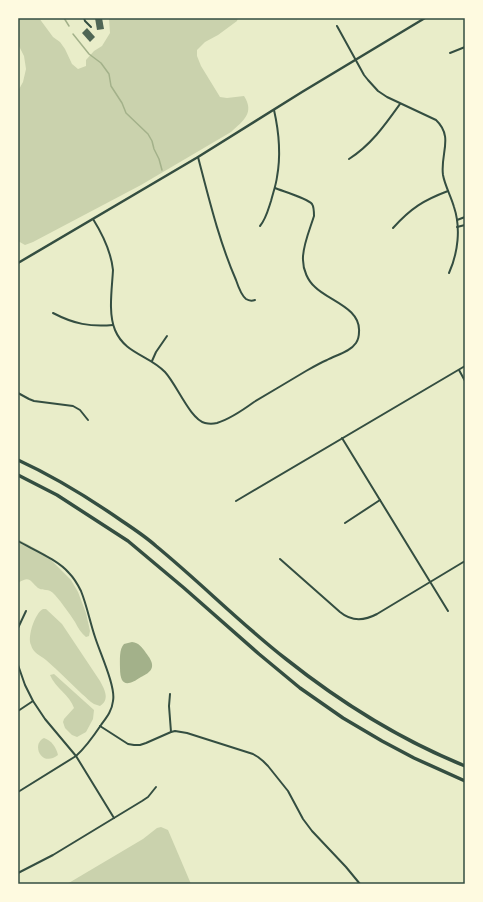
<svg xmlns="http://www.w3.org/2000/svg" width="483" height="902" font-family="Spectral,serif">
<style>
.green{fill:#cad2ad}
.water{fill:#a3b18a}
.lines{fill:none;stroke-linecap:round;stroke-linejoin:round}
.stream{stroke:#a3b18a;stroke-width:1.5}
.building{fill:#4f6655}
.minor{stroke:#344e41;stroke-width:2}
.tertiary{stroke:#344e41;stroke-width:2.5}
.motorway{stroke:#344e41;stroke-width:3.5}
.neatline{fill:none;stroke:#344e41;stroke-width:1.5}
</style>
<rect width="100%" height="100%" fill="#e9edc9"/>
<!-- green -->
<g class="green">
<path d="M18 18H39L53 37 60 42 65 49 72 64 78 69 86 66V60L94 51 102 46 110 33 109 18H238L237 21 218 35 205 42 197 50V56L201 66 220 97 227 98 244 96C255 113 243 121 231 132L141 185 33 242 25 245 18 241V91L23 82 26 69 24 56 18 44Z"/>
<path d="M18 539 45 554 71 580 78 592 86 613 90 631 89 636 86 637C81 633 78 628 75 622 69 613 62 603 55 595 48 587 44 592 38 588 30 581 30 575 18 583Z"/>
<path d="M43 609H46L62 624 100 681C105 690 110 700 100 706 98 705 96 705 94 704 90 702 86 697 82 694 70 683 59 671 46 660 40 655 33 653 31 645 27 637 35 613 43 609Z"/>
<path d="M54 674 94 710 93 719 86 732 77 737 72 735 65 728 63 722 64 719 74 708C70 695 55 688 50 675Z"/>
<path d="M44 738C52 741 56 747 58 755 41 768 31 744 44 738Z"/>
<path d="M161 827 168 830 191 884H67L143 839 157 828Z"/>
</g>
<!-- water -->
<path class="water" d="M132 642C139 643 142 647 146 653 149 657 153 662 152 667 151 672 145 675 141 677 128 686 120 687 120 668 120 660 119 649 124 644Z"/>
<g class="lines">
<!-- stream -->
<g class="stream">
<path d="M64 18 69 26"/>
<path d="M73 34 89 54 101 63 109 74 111 86 122 103 126 113 148 134 152 141 154 149 159 159 162 170"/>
</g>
</g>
<!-- building -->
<g class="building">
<path d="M95 18H102L104 29 97 30Z"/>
<path d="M87 28 95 37 90 42 82 33Z"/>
</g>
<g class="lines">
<!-- minor -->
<g class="minor">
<path d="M84 18 85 21 91 27"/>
<path d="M337 26 364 75 368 80 378 91 387 97 436 120C454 137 440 154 443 175 445 186 451 196 454 207 461 228 458 253 449 273"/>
<path d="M450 53 465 47"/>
<path d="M198 157C209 199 219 241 236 280 238 286 241 295 246 299 249 301 252 301 255 300"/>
<path d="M349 159C371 145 385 125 400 104"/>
<path d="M93 219C103 235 111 251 113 270 112 289 108 313 115 330 125 354 149 355 165 372 177 385 190 419 205 423 209 424 213 424 217 423 230 419 243 410 254 402 271 392 289 381 306 371 313 367 320 363 327 360 336 355 350 352 356 343 358 340 359 336 359 332 361 308 329 301 315 287 308 281 303 270 303 260 302 247 310 229 314 216 314 212 314 207 312 204 307 198 282 191 275 188"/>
<path d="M457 220 465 217"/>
<path d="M260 226C266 219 268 210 271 201 273 193 276 185 277 177 281 155 279 132 274 110"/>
<path d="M457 227 465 225"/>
<path d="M393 228C411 208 424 200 448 191"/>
<path d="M53 313C74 324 90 327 113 325"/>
<path d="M152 361 156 352 167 336"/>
<path d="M459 370 465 381"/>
<path d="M18 393 29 399 34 401 73 406 80 410 88 420"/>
<path d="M342 438 448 611"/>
<path d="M236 501 465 366"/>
<path d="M345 523 380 500"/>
<path d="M18 541C34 550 58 560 69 573 74 578 78 585 81 591 87 606 90 622 95 637 100 653 116 687 113 701 112 711 106 718 101 725 93 737 86 747 76 756L18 792"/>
<path d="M280 559 340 612C352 622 364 621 377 614L465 561"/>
<path d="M18 628 26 611"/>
<path d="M18 665 25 685 33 701 45 719 76 756 114 818"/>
<path d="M170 694 169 706 171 732"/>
<path d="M18 711 33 701"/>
<path d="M100 726 128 744 134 745H140L146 743 171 732 175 731 187 733 253 754 258 757 263 761 268 766 288 791 303 819 312 831 346 867 360 884"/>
<path d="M18 873 53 855 142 801 148 797 156 787"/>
</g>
<!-- tertiary -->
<path class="tertiary" d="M18 263 198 157 302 92 425 18"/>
<!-- motorway -->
<g class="motorway">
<path d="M18 460C55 477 89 498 122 521 134 529 146 537 156 546 201 583 241 624 286 659 340 702 401 740 465 766"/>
<path d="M18 475 57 495 128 541 184 588 259 654 300 688 343 718 382 741 414 758 465 781"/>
</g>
</g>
<!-- border -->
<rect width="483" height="902" fill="none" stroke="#fefae0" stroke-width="38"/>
<rect x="19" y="19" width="445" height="864" class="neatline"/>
</svg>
